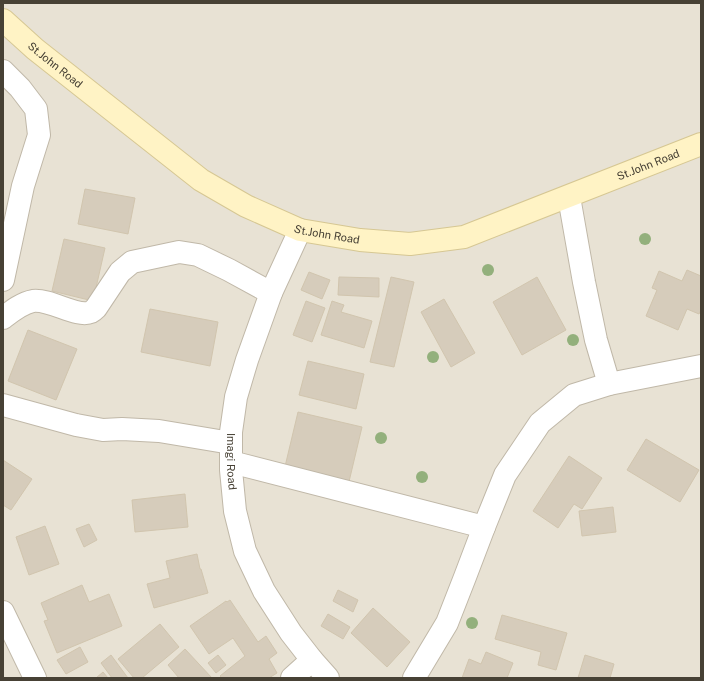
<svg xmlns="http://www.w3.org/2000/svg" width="704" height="681" font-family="'Public Sans',sans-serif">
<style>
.residential{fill:#e8e2d4}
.building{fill:#d6ccbb;stroke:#d1c5ae}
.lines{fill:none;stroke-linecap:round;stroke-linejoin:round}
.street-casing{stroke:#c0b8a8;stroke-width:24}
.secondary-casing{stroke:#d6c793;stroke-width:24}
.street{stroke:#fff;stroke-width:22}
.secondary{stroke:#fff3c5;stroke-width:22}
.tree{fill:#93b07c}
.labels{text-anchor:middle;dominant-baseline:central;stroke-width:3.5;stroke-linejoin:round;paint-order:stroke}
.street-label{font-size:11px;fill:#474135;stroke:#fff}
</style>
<rect width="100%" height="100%" fill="#f4f0e6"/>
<!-- residential -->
<rect class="residential" x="3" y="3" width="698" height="675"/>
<!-- building -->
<g class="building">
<path d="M85 189 135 198 128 234 78 224Z"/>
<path d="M64 239 105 248 93 301 52 291Z"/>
<path d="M687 270 701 276V310L699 314 687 309 678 330 646 316 657 290 652 288 659 271 682 281Z"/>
<path d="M309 272 330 280 322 299 301 290Z"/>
<path d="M339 277 379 278V297L338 295Z"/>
<path d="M391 277 414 282 394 367 370 362Z"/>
<path d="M537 277 566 330 522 355 493 302Z"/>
<path d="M444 299 475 353 451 367 421 312Z"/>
<path d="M306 301 325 308 312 342 293 335Z"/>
<path d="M332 301 344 305 341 312 372 321 364 348 321 335Z"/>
<path d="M150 309 218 322 210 366 141 352Z"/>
<path d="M28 330 77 349 56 400 8 381Z"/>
<path d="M308 361 364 374 356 409 299 395Z"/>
<path d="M298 412 362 427 347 490 283 475Z"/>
<path d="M646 439 699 470 680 502 627 470Z"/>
<path d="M569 456 602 478 582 509 574 504 558 528 533 511Z"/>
<path d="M3 460 32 479 11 510 3 505Z"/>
<path d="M185 494 188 527 135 532 132 500Z"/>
<path d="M613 507 616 532 582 536 579 511Z"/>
<path d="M89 524 97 540 84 547 76 529Z"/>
<path d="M45 526 59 564 29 575 16 537Z"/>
<path d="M197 554 200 569H201L208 593 154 608 147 584 170 578 166 561Z"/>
<path d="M82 585 89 602 109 594 122 626 57 653 44 621 48 620 41 603Z"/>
<path d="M338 590 358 600 353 612 333 601Z"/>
<path d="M230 600 258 642 266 636 277 653 269 659 277 673 269 678H222L220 676 245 656 233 638 209 654 190 626 226 601 227 602Z"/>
<path d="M373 608 410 642 387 667 351 633Z"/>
<path d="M328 614 350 627 343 639 321 626Z"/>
<path d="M502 615 567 633 556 670 538 665 541 652 495 639Z"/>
<path d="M160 624 179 647 142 678H134L118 659Z"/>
<path d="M80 647 88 662 66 674 57 660Z"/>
<path d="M185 649 212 678H179L168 665Z"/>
<path d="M486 652 513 663 507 678H462L469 659 481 664Z"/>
<path d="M111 655 128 678H112L101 663Z"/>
<path d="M218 655 226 665 216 673 208 663Z"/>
<path d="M585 655 614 664 610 678H578Z"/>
<path d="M103 672 108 678H96Z"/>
</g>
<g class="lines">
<defs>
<g id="street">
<path d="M3 71 20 88 36 109 39 135 23 186 3 280"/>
<path d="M569 197 584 282 596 340 609 384"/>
<path id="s1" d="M300 230 271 293 247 360 236 397 231 432V470L235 511 245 551 264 591 291 633 312 660 328 678"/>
<path d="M3 318C12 311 22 303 33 301 51 299 77 318 91 312 93 311 94 310 96 308L120 272 132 262 179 252 198 255 229 270 271 293"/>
<path d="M3 405 76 425 103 430 122 429 159 431 231 443"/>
<path d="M231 462 484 527"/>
<path d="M3 612 35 678"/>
<path d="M292 678 312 660"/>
<path d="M414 678 447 623 465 577 484 527 505 475 540 423 574 395 609 384 701 366"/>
</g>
<g id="secondary">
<path id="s2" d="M3 20 35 49 201 180 246 206 300 230 360 240 410 244 464 237 701 144"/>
</g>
</defs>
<!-- street casing -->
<use href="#street" class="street-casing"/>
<!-- secondary casing -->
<use href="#secondary" class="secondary-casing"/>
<!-- street -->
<use href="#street" class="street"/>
<!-- secondary -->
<use href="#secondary" class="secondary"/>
</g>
<!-- trees -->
<g class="tree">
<circle cx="645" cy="239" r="6"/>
<circle cx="488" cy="270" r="6"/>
<circle cx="573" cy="340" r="6"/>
<circle cx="433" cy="357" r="6"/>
<circle cx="381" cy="438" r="6"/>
<circle cx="422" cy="477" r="6"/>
<circle cx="472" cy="623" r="6"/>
</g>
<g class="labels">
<!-- street labels -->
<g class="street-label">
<text stroke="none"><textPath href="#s2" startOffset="69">St.John Road</textPath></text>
<text stroke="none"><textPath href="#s2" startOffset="729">St.John Road</textPath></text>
<text stroke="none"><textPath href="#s2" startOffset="393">St.John Road</textPath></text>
<text stroke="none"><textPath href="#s1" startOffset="244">Imagi Road</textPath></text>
</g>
</g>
<!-- border -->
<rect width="704" height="681" fill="none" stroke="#474135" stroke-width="8"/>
</svg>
